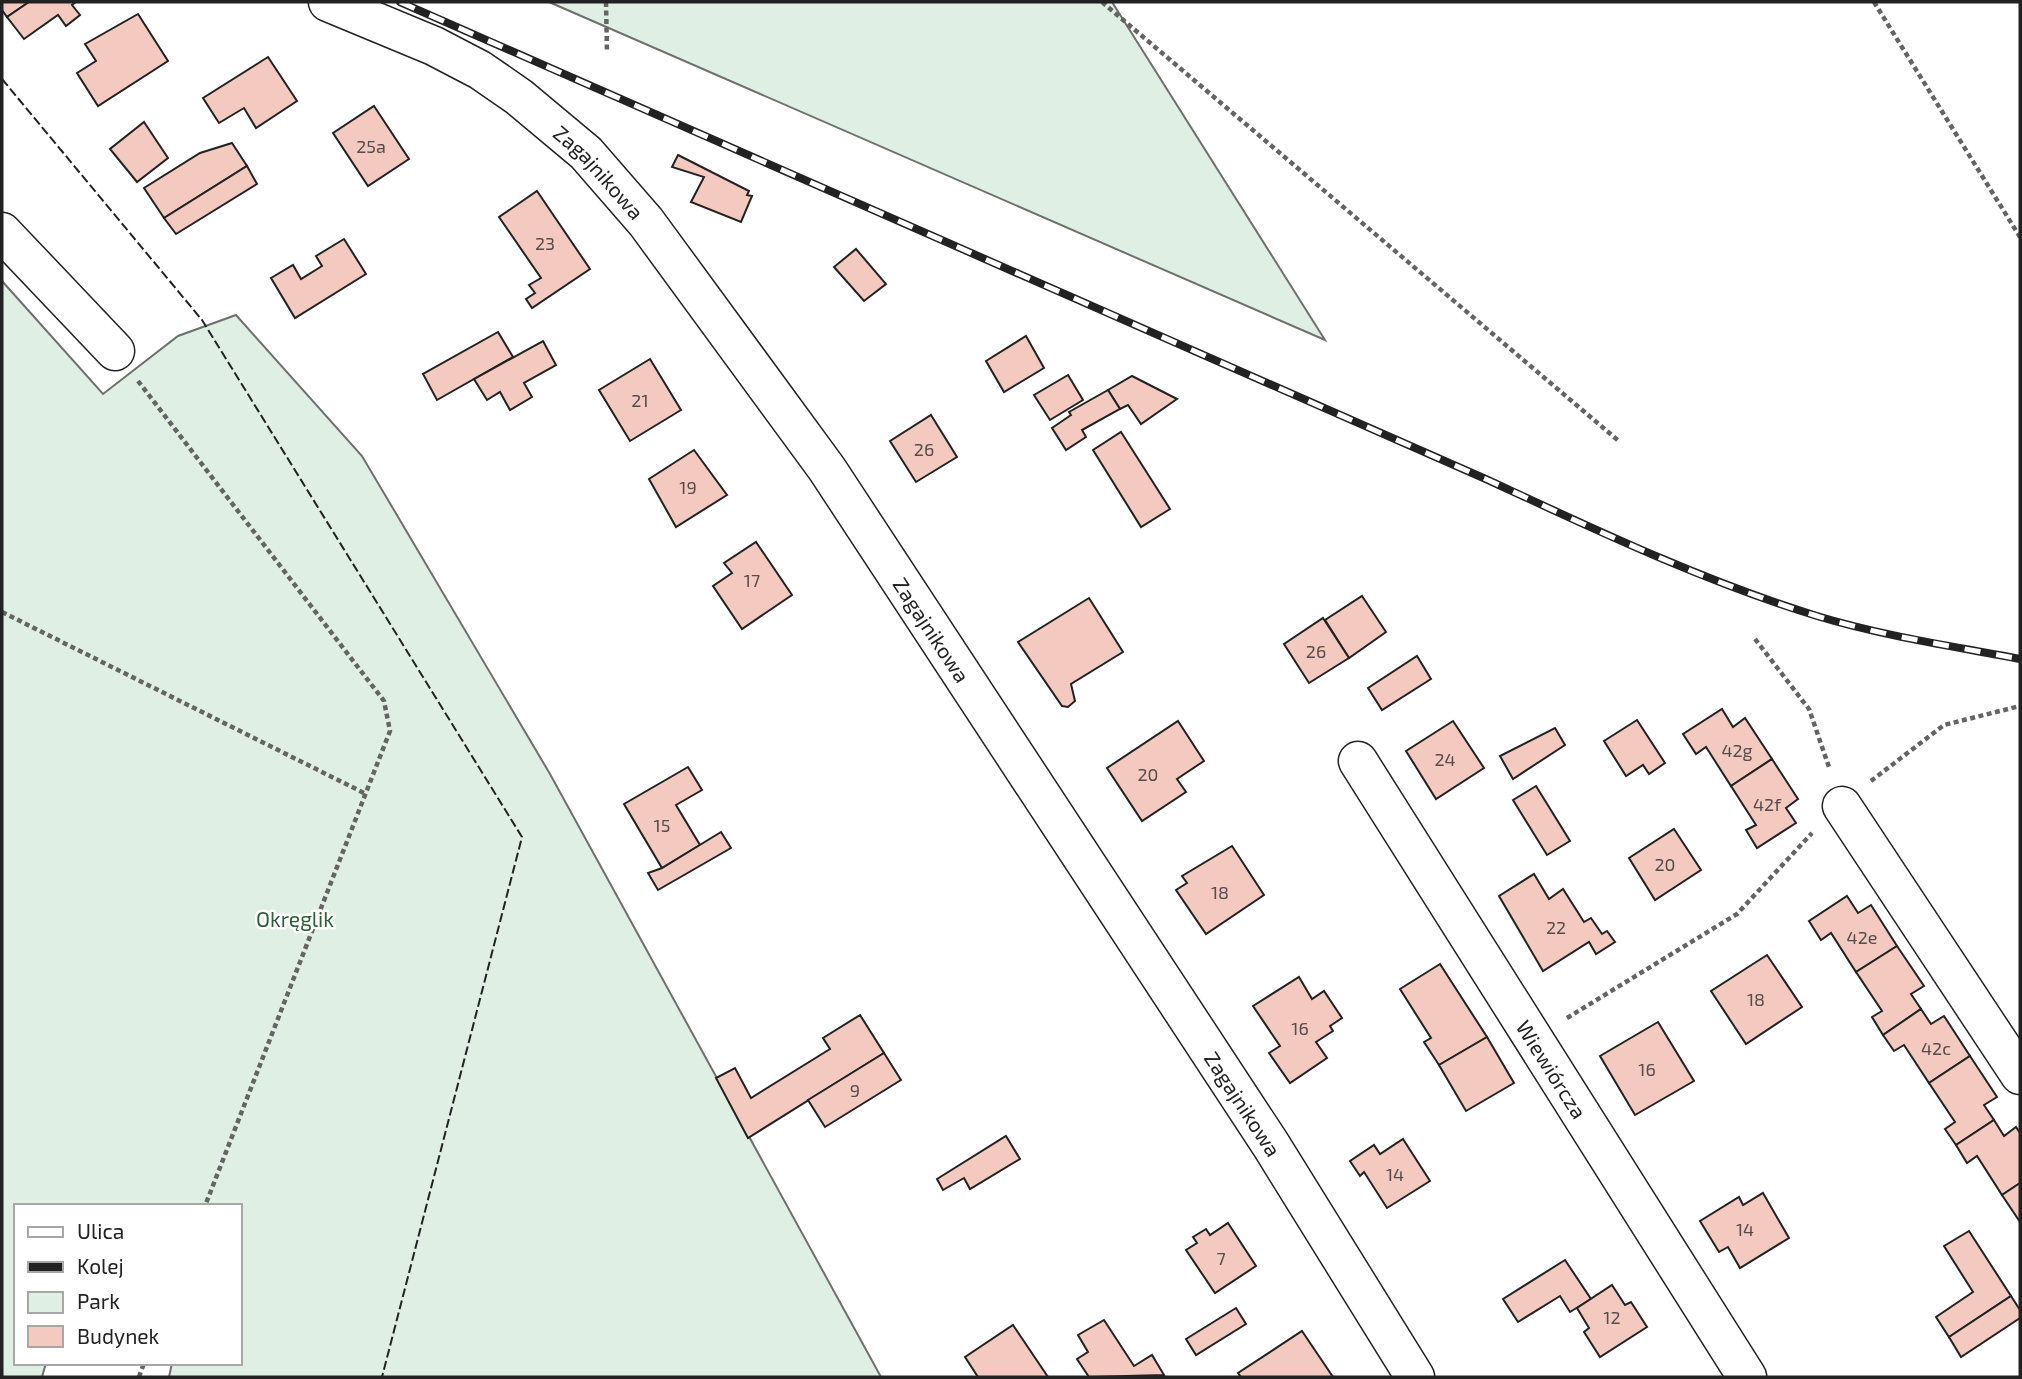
<svg xmlns="http://www.w3.org/2000/svg" width="2022" height="1379" font-family="'Exo 2',sans-serif">
<style>
.green{fill:#e0efe3;stroke:#6f6f6f;stroke-width:2}
.building{fill:#f3c9c0;stroke:#222;stroke-width:2}
.lines{fill:none;stroke-linecap:round;stroke-linejoin:round}
.minor-casing{stroke:#222;stroke-width:41}
.path{stroke:#646464;stroke-width:4.5;stroke-dasharray:5 3.5;stroke-linecap:butt}
.minor{stroke:#fff;stroke-width:38}
.rail-casing{stroke:#222;stroke-width:8}
.rail{stroke:#fff;stroke-width:5;stroke-dasharray:16;stroke-linecap:butt}
.fence{stroke:#222;stroke-width:2;stroke-dasharray:9 3.5;stroke-linecap:butt}
.labels{text-anchor:middle;dominant-baseline:central;stroke-width:5;stroke-linejoin:round;paint-order:stroke}
.number-label{font-size:18px;fill:#564c4a}
.street-label{font-size:21px;fill:#222;stroke:#fff}
.park-label{font-size:21px;fill:#2f5e38;stroke:#fff}
</style>
<rect width="100%" height="100%" fill="#fff"/>
<!-- green -->
<g class="green">
<path d="M549 2H1112L1325 340Z"/>
<path d="M2 281 103 394 178 336 236 315 362 456 550 774 881 1377H169L172 1363H240V1206H16V1363H46L42 1377H2Z"/>
</g>
<!-- building -->
<g class="building">
<path d="M2 2H29L7 17 2 10Z"/>
<path d="M29 2H76L72 5 80 15 66 26 58 15 24 39 7 17Z"/>
<path d="M138 14 168 61 98 106 77 73 96 61 85 44Z"/>
<path d="M268 57 297 101 256 128 244 108 219 123 203 98Z"/>
<path d="M374 106 409 159 368 186 333 133Z"/>
<path d="M144 122 168 158 137 182 110 149Z"/>
<path d="M232 143 247 166 164 218 144 188 200 153Z"/>
<path d="M678 155 749 191 747 195 752 196 741 222 691 202 704 177 672 167Z"/>
<path d="M247 166 257 184 176 234 164 218Z"/>
<path d="M537 191 590 269 532 308 526 299 535 293 529 285 541 278 499 217Z"/>
<path d="M344 239 366 274 295 318 271 278 293 265 301 279 322 266 316 256Z"/>
<path d="M856 249 886 284 864 301 834 267Z"/>
<path d="M498 332 513 357 437 400 423 374Z"/>
<path d="M1026 336 1044 368 1004 392 986 361Z"/>
<path d="M543 341 556 365 524 383 532 397 510 410 500 392 487 400 474 379Z"/>
<path d="M650 359 681 410 630 441 599 390Z"/>
<path d="M1068 375 1083 400 1050 420 1034 395Z"/>
<path d="M1132 376 1177 399 1141 424 1128 405 1120 409 1108 390Z"/>
<path d="M1108 390 1120 409 1082 430 1086 437 1066 450 1052 428 1071 415 1069 412Z"/>
<path d="M931 415 957 457 916 482 890 441Z"/>
<path d="M1121 432 1170 509 1141 527 1093 450Z"/>
<path d="M694 450 727 495 676 527 649 479Z"/>
<path d="M756 542 792 595 742 629 713 586 732 573 724 563Z"/>
<path d="M1362 596 1386 632 1349 658 1325 620Z"/>
<path d="M1089 598 1123 652 1071 684 1075 701 1068 707 1062 706 1018 642Z"/>
<path d="M1323 618 1349 658 1309 683 1284 644Z"/>
<path d="M1417 656 1431 679 1382 710 1368 688Z"/>
<path d="M1722 709 1733 727 1745 718 1772 759 1731 786 1706 747 1696 754 1683 734Z"/>
<path d="M1637 720 1665 763 1649 774 1643 765 1626 776 1604 741Z"/>
<path d="M1178 721 1204 761 1177 779 1186 792 1142 821 1107 768Z"/>
<path d="M1453 721 1484 768 1436 799 1406 751Z"/>
<path d="M1555 728 1565 745 1513 779 1500 756Z"/>
<path d="M1772 759 1798 799 1786 808 1796 823 1757 848 1746 830 1756 825 1731 786Z"/>
<path d="M688 767 702 790 676 805 700 845 662 868 624 804Z"/>
<path d="M1536 786 1570 841 1547 855 1513 800Z"/>
<path d="M1674 829 1701 870 1655 900 1629 858Z"/>
<path d="M721 832 731 848 658 890 648 873 662 868Z"/>
<path d="M1232 846 1264 895 1206 934 1176 890 1187 883 1182 876Z"/>
<path d="M1534 874 1549 899 1563 889 1584 922 1591 918 1602 934 1607 931 1615 942 1596 954 1589 942 1543 971 1499 896Z"/>
<path d="M1847 896 1858 913 1871 905 1897 946 1856 972 1831 933 1821 940 1809 921Z"/>
<path d="M1897 946 1924 986 1911 994 1921 1009 1883 1035 1872 1017 1882 1011 1856 972Z"/>
<path d="M1767 955 1802 1007 1746 1044 1711 991Z"/>
<path d="M1440 964 1487 1037 1439 1065 1424 1042 1431 1038 1400 989Z"/>
<path d="M1299 977 1312 999 1324 991 1342 1018 1330 1026 1333 1031 1316 1042 1327 1058 1290 1083 1269 1053 1280 1046 1253 1006Z"/>
<path d="M1921 1009 1931 1024 1944 1016 1970 1056 1929 1083 1904 1045 1894 1051 1883 1035Z"/>
<path d="M860 1015 884 1053 748 1138 716 1078 735 1068 751 1098 830 1049 823 1038Z"/>
<path d="M1658 1022 1694 1081 1635 1115 1600 1056Z"/>
<path d="M1487 1037 1514 1083 1466 1111 1439 1065Z"/>
<path d="M884 1053 901 1080 825 1127 808 1100Z"/>
<path d="M1970 1056 1997 1097 1984 1105 1994 1120 1956 1145 1945 1129 1955 1122 1929 1083Z"/>
<path d="M1994 1120 2004 1136 2016 1127 2020 1133V1183L2002 1195 1977 1156 1967 1163 1956 1145Z"/>
<path d="M1006 1136 1020 1159 970 1189 964 1178 943 1190 937 1179Z"/>
<path d="M1403 1139 1430 1181 1387 1208 1364 1172 1360 1176 1350 1161 1374 1145 1380 1154Z"/>
<path d="M2020 1183V1222L2002 1195Z"/>
<path d="M1763 1193 1789 1238 1740 1268 1728 1247 1719 1252 1700 1221 1739 1197 1743 1205Z"/>
<path d="M1228 1223 1256 1266 1215 1293 1186 1250 1197 1243 1193 1237 1206 1229 1210 1235Z"/>
<path d="M1969 1231 2011 1296 1949 1337 1936 1317 1973 1292 1944 1246Z"/>
<path d="M1565 1260 1591 1299 1570 1312 1560 1296 1518 1322 1503 1299Z"/>
<path d="M1612 1285 1625 1305 1631 1302 1647 1327 1600 1357 1584 1332 1589 1328 1577 1308Z"/>
<path d="M2011 1296 2020 1310V1318L1961 1357 1949 1337Z"/>
<path d="M1236 1308 1246 1324 1196 1355 1186 1339Z"/>
<path d="M1104 1320 1134 1366 1152 1355 1164 1375 1089 1377 1077 1359 1088 1352 1078 1335Z"/>
<path d="M1013 1325 1048 1377H978L965 1357Z"/>
<path d="M1302 1331 1333 1377H1241L1238 1373Z"/>
</g>
<g class="lines">
<defs>
<g id="minor">
<path id="s1" d="M328 2 434 46 480 70 519 97 586 153 646 222 827 469 1271 1145 1415 1377"/>
<path d="M2 232 115 351"/>
<path id="s2" d="M1358 761 1747 1377"/>
<path d="M1842 806 2020 1075"/>
</g>
</defs>
<!-- minor casing -->
<use href="#minor" class="minor-casing"/>
<!-- path -->
<g class="path">
<path d="M606 2 607 53"/>
<path d="M1102 2 1620 442"/>
<path d="M1874 2 2020 237"/>
<path d="M138 381 384 701 390 731 205 1206"/>
<path d="M2 612 366 794"/>
<path d="M1755 639 1809 709 1830 770"/>
<path d="M1871 781 1944 725 2020 706"/>
<path d="M1567 1018 1737 914 1812 833"/>
<path d="M139 1377 144 1363"/>
</g>
<!-- minor -->
<use href="#minor" class="minor"/>
<defs>
<path id="rail" d="M400 2 1488 480C1596 530 1703 581 1817 616 1883 636 1952 646 2020 659"/>
</defs>
<!-- rail casing -->
<use href="#rail" class="rail-casing"/>
<!-- rail -->
<use href="#rail" class="rail"/>
<!-- fence -->
<path class="fence" d="M2 79 202 320 522 837 382 1377"/>
</g>
<g class="labels">
<!-- number labels -->
<g class="number-label">
<text x="371" y="146">25a</text>
<text x="545" y="243">23</text>
<text x="640" y="400">21</text>
<text x="924" y="449">26</text>
<text x="688" y="487">19</text>
<text x="752" y="580">17</text>
<text x="1316" y="651">26</text>
<text x="1737" y="750">42g</text>
<text x="1445" y="759">24</text>
<text x="1148" y="774">20</text>
<text x="1767" y="804">42f</text>
<text x="662" y="825">15</text>
<text x="1665" y="864">20</text>
<text x="1220" y="892">18</text>
<text x="1556" y="927">22</text>
<text x="1862" y="937">42e</text>
<text x="1756" y="999">18</text>
<text x="1300" y="1028">16</text>
<text x="1936" y="1048">42c</text>
<text x="1647" y="1069">16</text>
<text x="855" y="1090">9</text>
<text x="1395" y="1174">14</text>
<text x="1745" y="1229">14</text>
<text x="1221" y="1258">7</text>
<text x="1612" y="1317">12</text>
</g>
<!-- street labels -->
<g class="street-label">
<text stroke="none"><textPath href="#s1" startOffset="324">Zagajnikowa</textPath></text>
<text stroke="none"><textPath href="#s1" startOffset="891">Zagajnikowa</textPath></text>
<text stroke="none"><textPath href="#s2" startOffset="364">Wiewiórcza</textPath></text>
<text stroke="none"><textPath href="#s1" startOffset="1458">Zagajnikowa</textPath></text>
</g>
<!-- park labels -->
<g class="park-label">
<text x="295" y="918">Okręglik</text>
</g>
</g>
<!-- border -->
<rect width="2022" height="1379" fill="none" stroke="#222222" stroke-width="7"/>
<!-- legend -->
<rect x="14" y="1204" width="228" height="161" fill="#ffffff" stroke="#a7a7a7" stroke-width="2"/>
<rect x="28" y="1227" width="35" height="10" fill="#ffffff" stroke="#a7a7a7" stroke-width="2"/>
<text x="77" y="1239" font-size="21" fill="#222222">Ulica</text>
<rect x="28" y="1262" width="35" height="10" fill="#222222" stroke="#a7a7a7" stroke-width="2"/>
<text x="77" y="1274" font-size="21" fill="#222222">Kolej</text>
<rect x="28" y="1292" width="35" height="21" fill="#e0efe3" stroke="#a7a7a7" stroke-width="2"/>
<text x="77" y="1309" font-size="21" fill="#222222">Park</text>
<rect x="28" y="1326" width="35" height="21" fill="#f3c9c0" stroke="#a7a7a7" stroke-width="2"/>
<text x="77" y="1344" font-size="21" fill="#222222">Budynek</text>
</svg>
